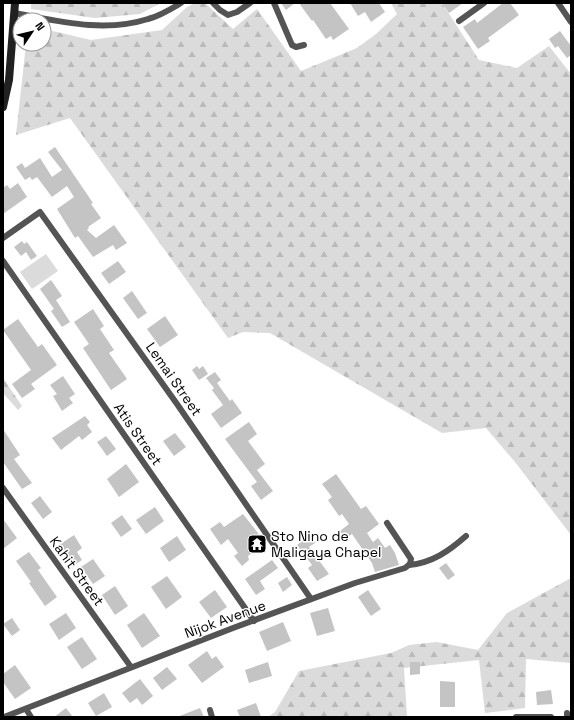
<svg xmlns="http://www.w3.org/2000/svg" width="574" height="720" font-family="'Space Grotesk',sans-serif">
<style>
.forest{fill:url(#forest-firs)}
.pitch{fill:#dbdbdb}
.building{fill:#c4c4c4}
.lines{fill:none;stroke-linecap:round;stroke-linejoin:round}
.minor{stroke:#545454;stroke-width:6}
.secondary{stroke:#212121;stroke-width:8}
.labels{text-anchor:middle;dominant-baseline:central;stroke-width:3;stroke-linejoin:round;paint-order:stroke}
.street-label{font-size:14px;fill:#000;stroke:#fff}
.poi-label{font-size:14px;fill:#000;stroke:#fff;text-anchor:start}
</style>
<defs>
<pattern id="forest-firs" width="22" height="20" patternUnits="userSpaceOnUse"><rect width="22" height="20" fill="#dbdbdb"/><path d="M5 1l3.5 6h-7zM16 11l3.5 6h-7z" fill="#bababa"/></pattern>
</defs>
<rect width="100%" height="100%" fill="#fff"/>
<!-- forest -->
<g class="forest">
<path d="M31 3H161L140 14 95 18 31 9Z"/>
<path d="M195 3H205L233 29 257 9 301 71 357 48 376 34 397 14 391 3H442L479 60 517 68 549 46 571 74V175L568 177 571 184V535L515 462 486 428 442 433 270 333 243 332 228 338 70 118 16 135 26 44H44V29L91 40 162 30 187 7Z"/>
<path d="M3 378 22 406 18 410 3 393Z"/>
<path d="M571 578V663L526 659 525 708 485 713 479 660 404 668 407 717H268L275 712 299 671 391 653 409 645 437 642 478 650 507 613Z"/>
</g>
<!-- pitch -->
<path class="pitch" d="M46 254 58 271 32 289 20 272Z"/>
<!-- building -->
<g class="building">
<path d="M281 3H295L286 10Z"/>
<path d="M299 3H330L349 29 333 40 331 36 326 39 313 20 312 21Z"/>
<path d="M350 3H379L385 12 371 22 365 12 358 16Z"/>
<path d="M442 3H463L449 13Z"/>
<path d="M503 3H510L519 15 488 38 490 41 478 49 463 27 475 19 477 23Z"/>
<path d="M560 31 571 46V55L567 58 558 46 555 48 549 39Z"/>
<path d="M55 147 93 203 91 204 101 218 88 227 89 228 87 230 96 238 114 225 127 243 116 250 113 245 93 257 78 236 75 238 57 209 74 197 67 186 52 197 37 177 32 180 30 177 25 180 16 167 22 163 25 168 40 158 52 177 62 170 48 152Z"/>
<path d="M18 183 27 197 3 214V188L7 185 10 189Z"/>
<path d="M22 241 24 244 27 242 37 256 31 260 26 252 21 256 14 247Z"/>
<path d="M118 261 126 272 109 284 101 273Z"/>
<path d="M51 280 62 296 56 300 70 322 62 327 51 311 54 309 40 289Z"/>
<path d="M132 291 147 313 138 319 123 298Z"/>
<path d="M93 309 104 326 100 329 114 350 109 353 127 379 111 390 83 348 89 344 74 322Z"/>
<path d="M165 316 178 335 160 347 147 329Z"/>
<path d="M18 319 38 347 42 344 57 365 31 384 35 389 22 398 12 384 31 370 3 330Z"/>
<path d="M197 366 199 369 203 366 208 374 199 380 192 370Z"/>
<path d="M215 372 221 380 217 383 230 401 232 399 242 413 221 428 211 414 223 405 212 390 214 388 206 378Z"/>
<path d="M63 376 75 394 69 398 73 403 62 411 53 396 57 394 50 385Z"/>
<path d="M85 416 90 422 87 425 92 432 82 440 79 436 61 450 52 438Z"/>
<path d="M249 422 257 434 248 441 265 464 257 470 273 491 261 500 251 486 257 482 225 439Z"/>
<path d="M3 429 20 455 14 459 32 483 22 489 3 462Z"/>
<path d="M175 433 186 447 174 456 163 441Z"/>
<path d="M106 436 116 449 107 456 97 442Z"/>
<path d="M126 464 139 482 119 497 107 479Z"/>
<path d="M336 474 361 509 366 506 379 524 367 533 373 542 378 538 385 548 390 545 395 553 399 565 375 572 372 563 352 534 345 539 340 531 349 524 342 514 339 516 328 500 332 497 322 484Z"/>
<path d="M40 496 52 512 43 519 31 503Z"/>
<path d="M155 507 164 521 146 534 136 520Z"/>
<path d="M243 514 265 542 248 556 249 560 242 566 234 556 238 553 228 539 221 545 210 529 220 522 224 527Z"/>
<path d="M122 515 132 529 121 537 111 523Z"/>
<path d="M3 519 17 538 3 549Z"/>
<path d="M74 535 82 548 77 552 82 560 73 566 59 545Z"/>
<path d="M310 535 315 543 309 547 329 574 317 581 308 568 312 565 297 545Z"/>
<path d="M177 536 186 550 169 562 160 548Z"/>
<path d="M29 552 41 568 38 570 57 597 45 606 29 583 31 582 16 561Z"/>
<path d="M93 559 105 576 93 584 81 567Z"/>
<path d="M272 560 278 568 260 581 265 589 256 595 245 579Z"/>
<path d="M446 563 455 575 448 580 439 568Z"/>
<path d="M167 576 182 597 166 609 151 587Z"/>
<path d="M287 577 292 585 283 592 278 583Z"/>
<path d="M115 586 128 606 115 615 102 595Z"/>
<path d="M215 590 227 607 211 618 199 602Z"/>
<path d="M368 590 381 609 371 616 358 597Z"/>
<path d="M328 608 335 631 317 636 310 613Z"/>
<path d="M66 613 76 628 59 640 49 624Z"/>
<path d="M144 613 160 636 142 648 127 625Z"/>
<path d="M12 618 20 630 12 636 3 624Z"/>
<path d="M283 622 291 641 267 651 259 632Z"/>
<path d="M82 637 97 659 82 669 67 647Z"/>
<path d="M207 651 212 659 216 656 224 667 202 683 188 665Z"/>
<path d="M268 662 272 676 249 683 245 670Z"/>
<path d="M410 662H420V674L410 675Z"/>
<path d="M15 665 31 688 15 699 3 682V674Z"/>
<path d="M167 667 177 679 162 690 153 678Z"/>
<path d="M140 679 153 696 142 705 137 698 130 703 122 693Z"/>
<path d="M440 681 455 682V707H440Z"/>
<path d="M551 690 553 704 537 705 536 692Z"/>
<path d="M104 693 112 707 96 716 88 703Z"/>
<path d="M256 703 261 717H240L237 710Z"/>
<path d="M66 708 73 717H54Z"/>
<path d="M200 708 204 717H177Z"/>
</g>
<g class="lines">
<!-- minor -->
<g class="minor">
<path d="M213 3 220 10 228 15 237 12 250 3"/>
<path d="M274 3 292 45 296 47 304 45"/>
<path d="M558 3 571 22"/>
<path d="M14 13C58 21 104 33 148 19 160 16 171 9 181 3"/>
<path d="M459 21 484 3"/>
<path d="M3 238 40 212 177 404 311 599"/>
<path d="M3 261 254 621"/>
<path d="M3 488 131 667"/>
<path d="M409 565C432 563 449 551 466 536"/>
<path d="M26 709 31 717"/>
<path d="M210 710 212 717"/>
<path d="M567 713V717"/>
<path d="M4 717 233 628 355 583 405 568 410 564 411 559 387 523"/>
<path d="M516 717H551"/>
</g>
<!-- secondary -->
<path class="secondary" d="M3 107 9 80 15 3"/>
</g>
<!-- icons -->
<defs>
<symbol id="temple-square" viewBox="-11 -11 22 22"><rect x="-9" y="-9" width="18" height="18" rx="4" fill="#000" stroke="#fff"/><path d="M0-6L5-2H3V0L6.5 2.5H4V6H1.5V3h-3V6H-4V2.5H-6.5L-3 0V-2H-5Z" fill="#fff"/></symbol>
</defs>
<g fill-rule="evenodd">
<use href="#temple-square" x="246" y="533" width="22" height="22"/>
</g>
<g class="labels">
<!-- street labels -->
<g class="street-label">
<text transform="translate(174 379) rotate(55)">Lemai Street</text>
<text transform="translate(138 434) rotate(55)">Atis Street</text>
<text transform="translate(77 571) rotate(54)">Kahit Street</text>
<text transform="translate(225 619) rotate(-20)">Nijok Avenue</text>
</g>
<!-- poi labels -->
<g class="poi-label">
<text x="271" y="536">Sto Nino de<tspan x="271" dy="16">Maligaya Chapel</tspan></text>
</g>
</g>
<!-- border -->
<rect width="574" height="720" fill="none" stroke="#000000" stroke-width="8"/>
<!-- north arrow -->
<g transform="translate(32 32) rotate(55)"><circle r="19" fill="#ffffff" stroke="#999999"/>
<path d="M0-3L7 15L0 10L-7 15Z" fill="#000000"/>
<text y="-6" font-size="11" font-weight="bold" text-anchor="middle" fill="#000000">N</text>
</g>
</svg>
